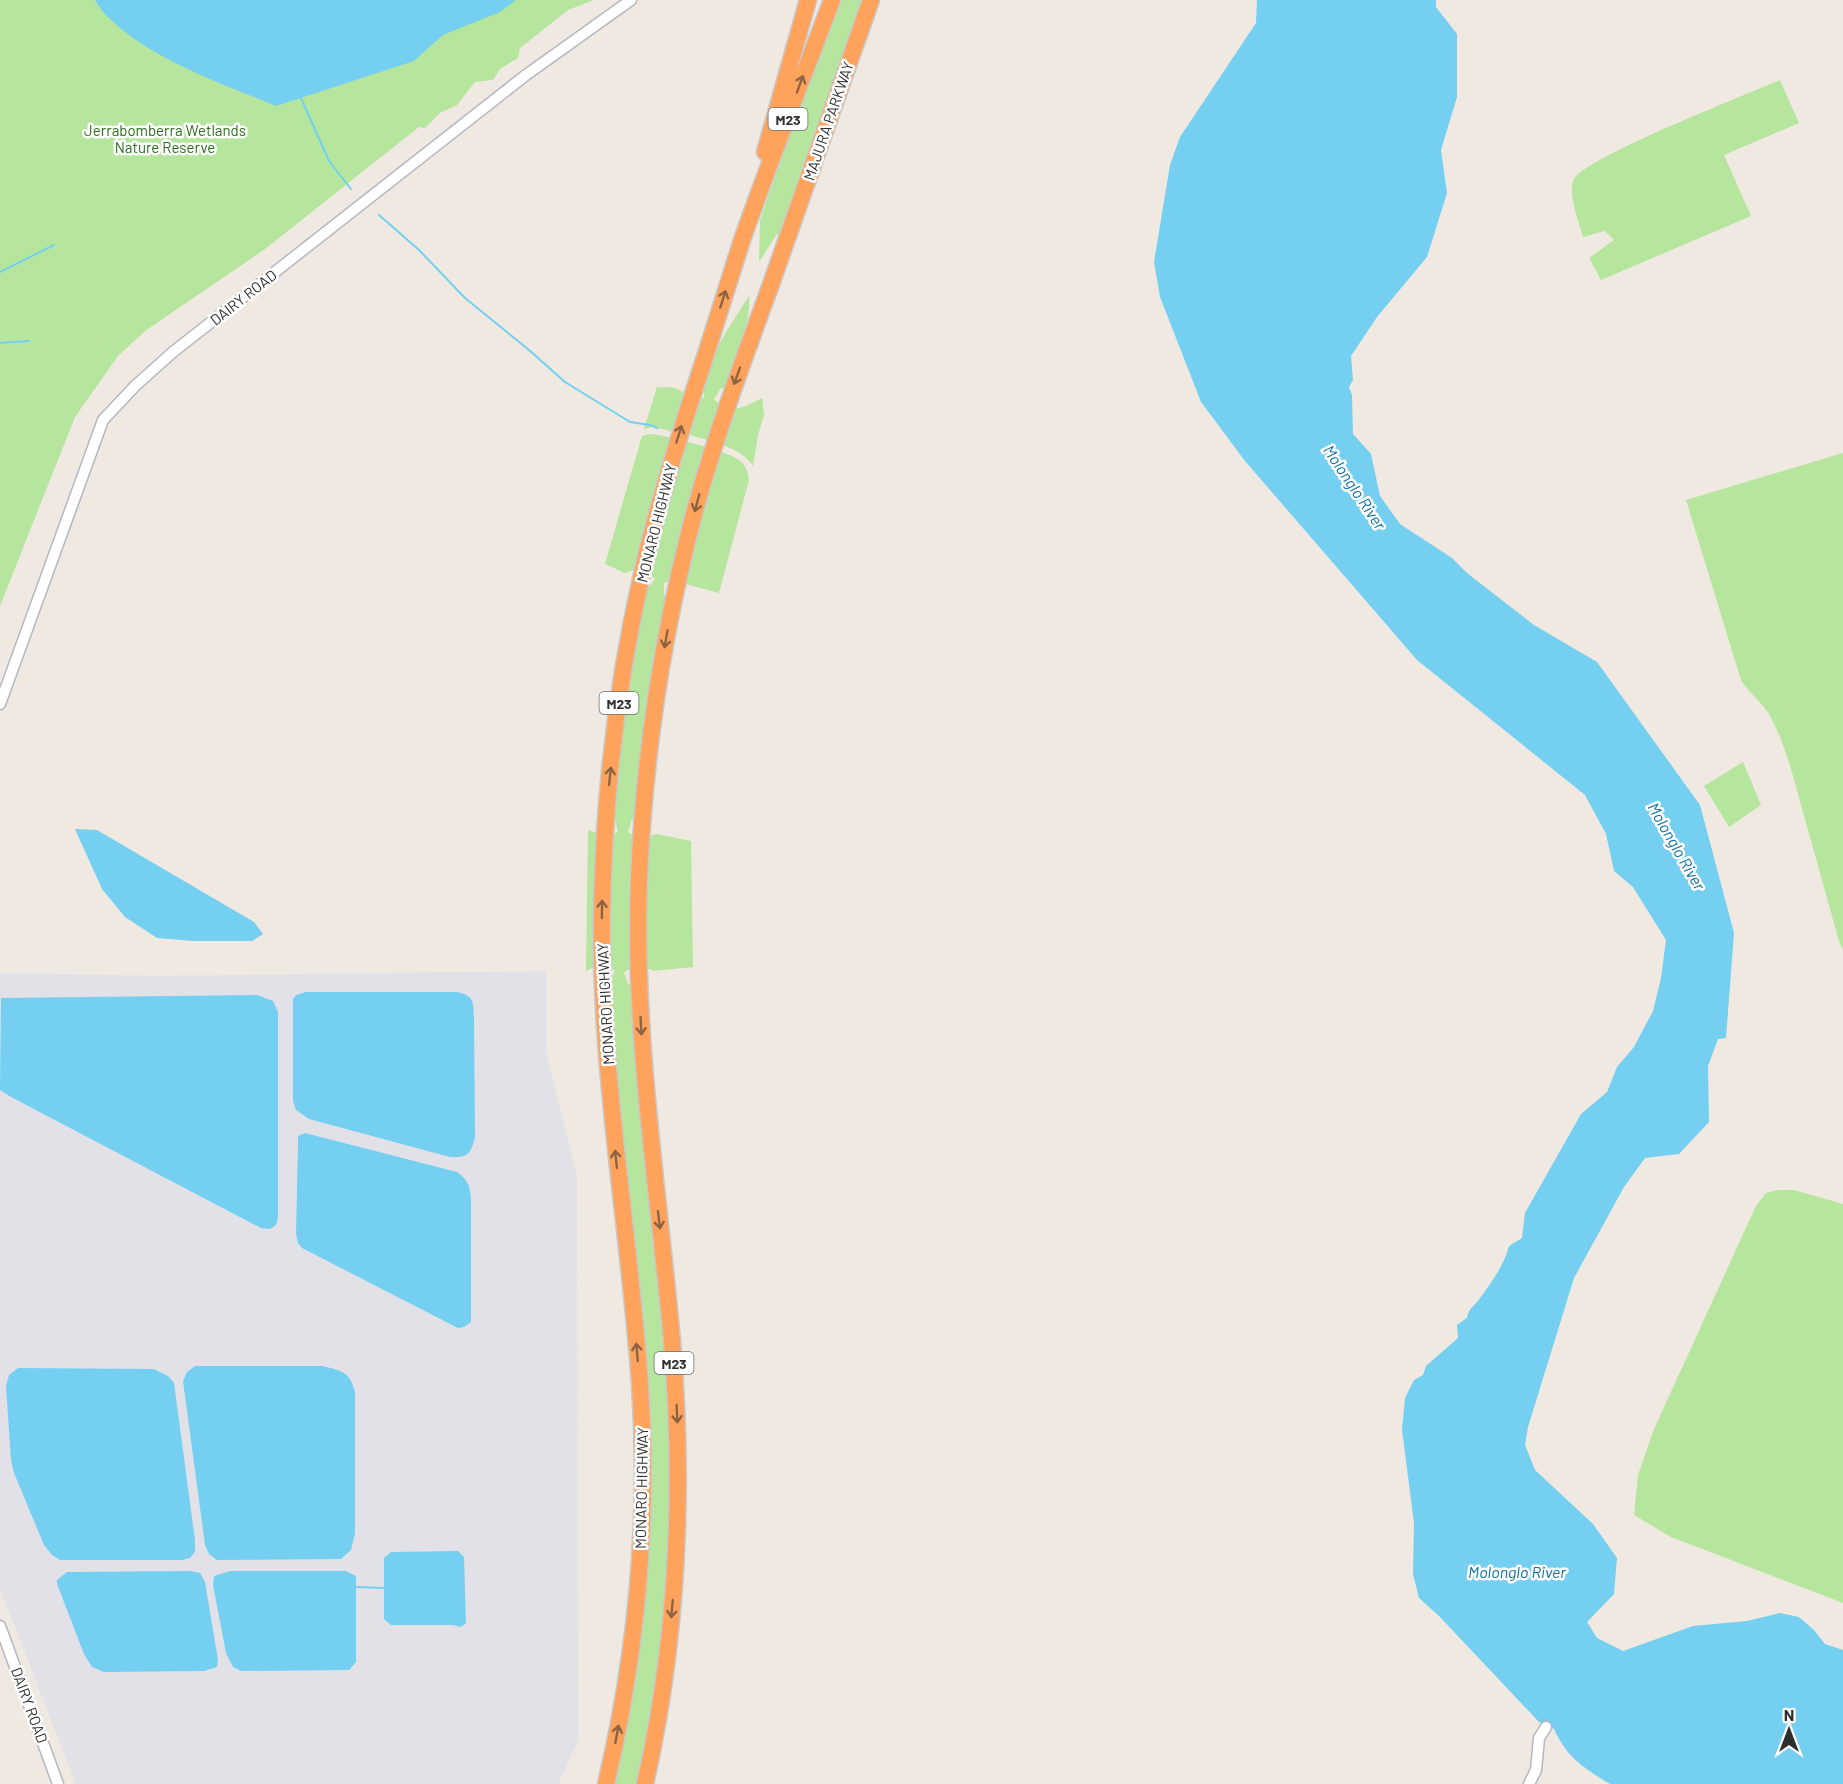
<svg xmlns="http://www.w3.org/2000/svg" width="1843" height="1784" font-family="Barlow,sans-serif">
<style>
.industrial{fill:#e3e1e8}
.green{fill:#b6e59e}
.water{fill:#75cff0}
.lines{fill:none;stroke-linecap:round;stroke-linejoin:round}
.stream{stroke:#75cff0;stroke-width:2}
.minor-casing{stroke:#b4b7c1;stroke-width:13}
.highway-casing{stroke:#c9c9c9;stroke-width:19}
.minor{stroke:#fff;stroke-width:10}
.highway{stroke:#ffa35c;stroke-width:16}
.oneway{stroke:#8c6343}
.labels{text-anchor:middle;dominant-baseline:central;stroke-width:5;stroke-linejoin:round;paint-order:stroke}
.shield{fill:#fff;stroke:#6d6d6d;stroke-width:1.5}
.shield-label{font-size:14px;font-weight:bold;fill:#2e2e2e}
.street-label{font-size:15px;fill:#2e2e2e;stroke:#fff}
.park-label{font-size:15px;fill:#2c6e1b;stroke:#fff}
.water-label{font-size:16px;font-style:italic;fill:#0d6fa3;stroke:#fff}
</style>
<rect width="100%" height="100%" fill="#efe9e1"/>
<!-- industrial -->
<path class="industrial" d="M546 971V1052L577 1176 578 1741 558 1784H76L0 1589V973L161 976Z"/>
<!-- green -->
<g class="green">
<path d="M0 0H594L568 10 520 48 518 58 500 69 493 80 475 82 457 105 440 113 425 128 419 127 265 249 145 331 118 356 75 417 0 606Z"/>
<path d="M837 0H864L808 156H806L779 235H776L759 262 760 220Z"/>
<path d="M1780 80 1799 123 1724 155 1751 216 1601 280 1589 258 1614 240 1605 231 1583 237C1579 222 1567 192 1574 179 1586 157 1748 94 1780 80Z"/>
<path d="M749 296C752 323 734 363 725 389L721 388 714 399C731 416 744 407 762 398L764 415 758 435 753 466C740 443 686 435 662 429L653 427 644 429 657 387C662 388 671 386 677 389 687 393 690 400 704 398 704 392 703 385 705 379 711 352 734 320 749 296Z"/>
<path d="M649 434C662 434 730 452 739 460 746 465 748 472 749 480L719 593 671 580 664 583V595L667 596 657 652H654L635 817 632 819 628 832C636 837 647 838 656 834L691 841 693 967 653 971C644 965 633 967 624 972L628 984 632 985 631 1005H633L664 1332C671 1420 675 1511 666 1600 660 1662 650 1723 638 1784H614L643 1584 609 984 615 970C605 965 595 966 586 971L588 830C598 834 608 837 618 832L614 815 617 805 613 804 628 679 645 592 655 579 650 574 634 570 625 573 605 564 642 436Z"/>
<path d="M1843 453V950L1839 941C1827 898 1815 855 1803 812 1794 780 1786 745 1770 716 1763 702 1749 694 1741 680L1686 500Z"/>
<path d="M1743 762 1761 805 1729 827 1704 786Z"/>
<path d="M1778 1190H1794L1843 1204V1603L1671 1537 1634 1515 1638 1475 1654 1429 1756 1206 1766 1193Z"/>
</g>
<!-- water -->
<g class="water">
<path d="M95 0H516L500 12 443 35 414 61 276 106C221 83 152 60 109 18 103 13 99 6 95 0Z"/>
<path d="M1257 0H1436V7L1457 34V97L1441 150 1447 193 1427 257 1377 317 1351 356 1353 380 1349 387 1352 395 1353 434 1371 454 1380 496 1400 524 1452 558 1467 573 1534 625 1597 662 1700 805 1734 933 1726 1038 1718 1039 1708 1066 1709 1122 1679 1154 1645 1158 1624 1187 1574 1278 1528 1427 1525 1445 1535 1470 1593 1524 1617 1558 1614 1594 1587 1622 1597 1638 1623 1651 1693 1626 1747 1621 1780 1613 1799 1617 1814 1630 1825 1644 1843 1650V1784H1610C1584 1768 1567 1758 1554 1729L1539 1722 1439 1616 1419 1598 1413 1574 1414 1523 1402 1430 1405 1398 1414 1380 1423 1375 1426 1366 1458 1338 1457 1325 1467 1318C1468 1310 1472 1308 1477 1302 1489 1286 1504 1266 1509 1246L1522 1238 1525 1213 1581 1114 1607 1092 1617 1067 1634 1047 1653 1011 1661 978 1666 940 1633 887 1614 871 1606 834 1585 795 1417 660 1245 461 1201 402 1160 297 1154 262 1170 165 1180 137 1256 23Z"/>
<path d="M75 829 97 830 254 922 263 934 252 941H194L157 938 125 917 102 889Z"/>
<path d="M306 992H457C475 996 473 1002 474 1018L475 1137C471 1154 468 1158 450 1157L309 1119 296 1110 293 1101V999L296 995Z"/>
<path d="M257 995 273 1001 278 1012V1218L276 1225 270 1229 261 1228 11 1097 0 1090 1 998Z"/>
<path d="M305 1133 457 1172C468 1180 470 1186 471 1199V1322L464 1327 458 1328 302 1248 298 1243 296 1234 298 1145V1136Z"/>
<path d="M195 1366H323C342 1371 351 1372 355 1393V1533L351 1550 341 1559 217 1560 209 1554 205 1545 183 1381 187 1372Z"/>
<path d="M18 1368 154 1369 168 1376 174 1383 195 1540V1552L190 1558 182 1560H60L52 1555 44 1545 14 1473 11 1460 6 1386 9 1375Z"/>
<path d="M458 1551 464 1557 466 1623 461 1627 452 1625H391L384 1619V1558L391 1552Z"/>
<path d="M190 1571 200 1573 205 1582 218 1660 217 1667 204 1671 104 1672 92 1667 84 1654 57 1584V1580L67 1572Z"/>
<path d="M230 1571H346L356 1576V1662L349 1670 241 1671 233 1667 226 1653 213 1585 214 1576Z"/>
</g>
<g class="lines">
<!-- stream -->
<g class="stream">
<path d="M301 98 329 161 351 189"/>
<path d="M379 215 419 250 465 298 529 350 565 382 630 422 650 425 657 428"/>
<path d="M0 272 54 245"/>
<path d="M0 343 29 341"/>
<path d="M356 1587 384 1588"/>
</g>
<defs>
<g id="minor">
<path d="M0 704 103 420 135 386 173 352 526 75 631 0"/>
<path d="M0 1626 58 1784"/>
<path d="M1529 1784 1536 1770 1539 1738 1546 1727"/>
</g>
<g id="highway">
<path d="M765 152 808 0"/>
<path d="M606 1784C637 1653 649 1518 640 1384 629 1225 599 1069 602 909 604 797 617 683 642 574 659 499 682 426 706 354 718 316 730 278 742 240 770 160 802 80 832 0"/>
<path d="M645 1784C678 1639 684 1489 672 1341 658 1187 633 1034 639 879 644 754 663 631 695 510 716 434 743 361 770 287 804 192 837 96 871 0"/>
</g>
</defs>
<!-- minor casing -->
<use href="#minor" class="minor-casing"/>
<!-- highway casing -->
<use href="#highway" class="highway-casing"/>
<!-- minor -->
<use href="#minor" class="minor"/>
<!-- highway -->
<use href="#highway" class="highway"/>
</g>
<!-- one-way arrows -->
<defs><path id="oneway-shaft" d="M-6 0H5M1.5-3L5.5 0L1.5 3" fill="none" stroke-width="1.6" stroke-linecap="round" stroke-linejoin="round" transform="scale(1.5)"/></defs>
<g class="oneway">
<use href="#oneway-shaft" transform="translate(800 84) rotate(-70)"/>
<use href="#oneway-shaft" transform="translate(723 299) rotate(-72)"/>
<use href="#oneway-shaft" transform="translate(737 376) rotate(110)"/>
<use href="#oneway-shaft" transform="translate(679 434) rotate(-73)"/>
<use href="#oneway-shaft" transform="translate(697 503) rotate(105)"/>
<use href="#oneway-shaft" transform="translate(666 639) rotate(100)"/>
<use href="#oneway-shaft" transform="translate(610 776) rotate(-84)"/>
<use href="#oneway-shaft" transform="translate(602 909) rotate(-89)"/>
<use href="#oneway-shaft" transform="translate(641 1026) rotate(87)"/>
<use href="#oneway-shaft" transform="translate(616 1159) rotate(-96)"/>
<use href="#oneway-shaft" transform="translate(659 1220) rotate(83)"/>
<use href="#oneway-shaft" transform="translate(637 1352) rotate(-95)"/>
<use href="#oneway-shaft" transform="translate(677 1414) rotate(88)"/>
<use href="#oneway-shaft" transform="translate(672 1609) rotate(95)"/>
<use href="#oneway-shaft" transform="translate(617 1734) rotate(-79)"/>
</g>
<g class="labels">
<!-- shield labels -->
<g class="shield">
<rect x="768.5" y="108" width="39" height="22" rx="4.5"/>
<rect x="599.5" y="692" width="39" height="22" rx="4.5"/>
<rect x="654.5" y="1352" width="39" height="22" rx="4.5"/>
</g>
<g class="shield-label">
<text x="788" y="119">M23</text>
<text x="619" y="703">M23</text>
<text x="674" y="1363">M23</text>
</g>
<!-- street labels -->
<g class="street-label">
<text transform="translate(828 121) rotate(-71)">MAJURA PARKWAY</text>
<text transform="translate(243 297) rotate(-38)">DAIRY ROAD</text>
<text transform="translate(656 523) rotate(-76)">MONARO HIGHWAY</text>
<text transform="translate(605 1004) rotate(-93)">MONARO HIGHWAY</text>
<text transform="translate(641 1488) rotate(-89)">MONARO HIGHWAY</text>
<text transform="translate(30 1705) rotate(70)">DAIRY ROAD</text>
</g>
<!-- park labels -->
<g class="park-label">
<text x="165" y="130">Jerrabomberra Wetlands<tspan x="165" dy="17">Nature Reserve</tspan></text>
</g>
<!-- water labels -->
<g class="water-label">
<text transform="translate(1355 487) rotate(56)">Molonglo River</text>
<text transform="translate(1677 846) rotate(60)">Molonglo River</text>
<text x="1517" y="1571">Molonglo River</text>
</g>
</g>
<!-- north arrow -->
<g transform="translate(1789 1730)" stroke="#ffffff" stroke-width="4.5" paint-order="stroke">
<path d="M0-4.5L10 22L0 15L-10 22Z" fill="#2e2e2e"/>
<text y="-9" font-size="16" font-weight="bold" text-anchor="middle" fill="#2e2e2e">N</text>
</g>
</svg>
